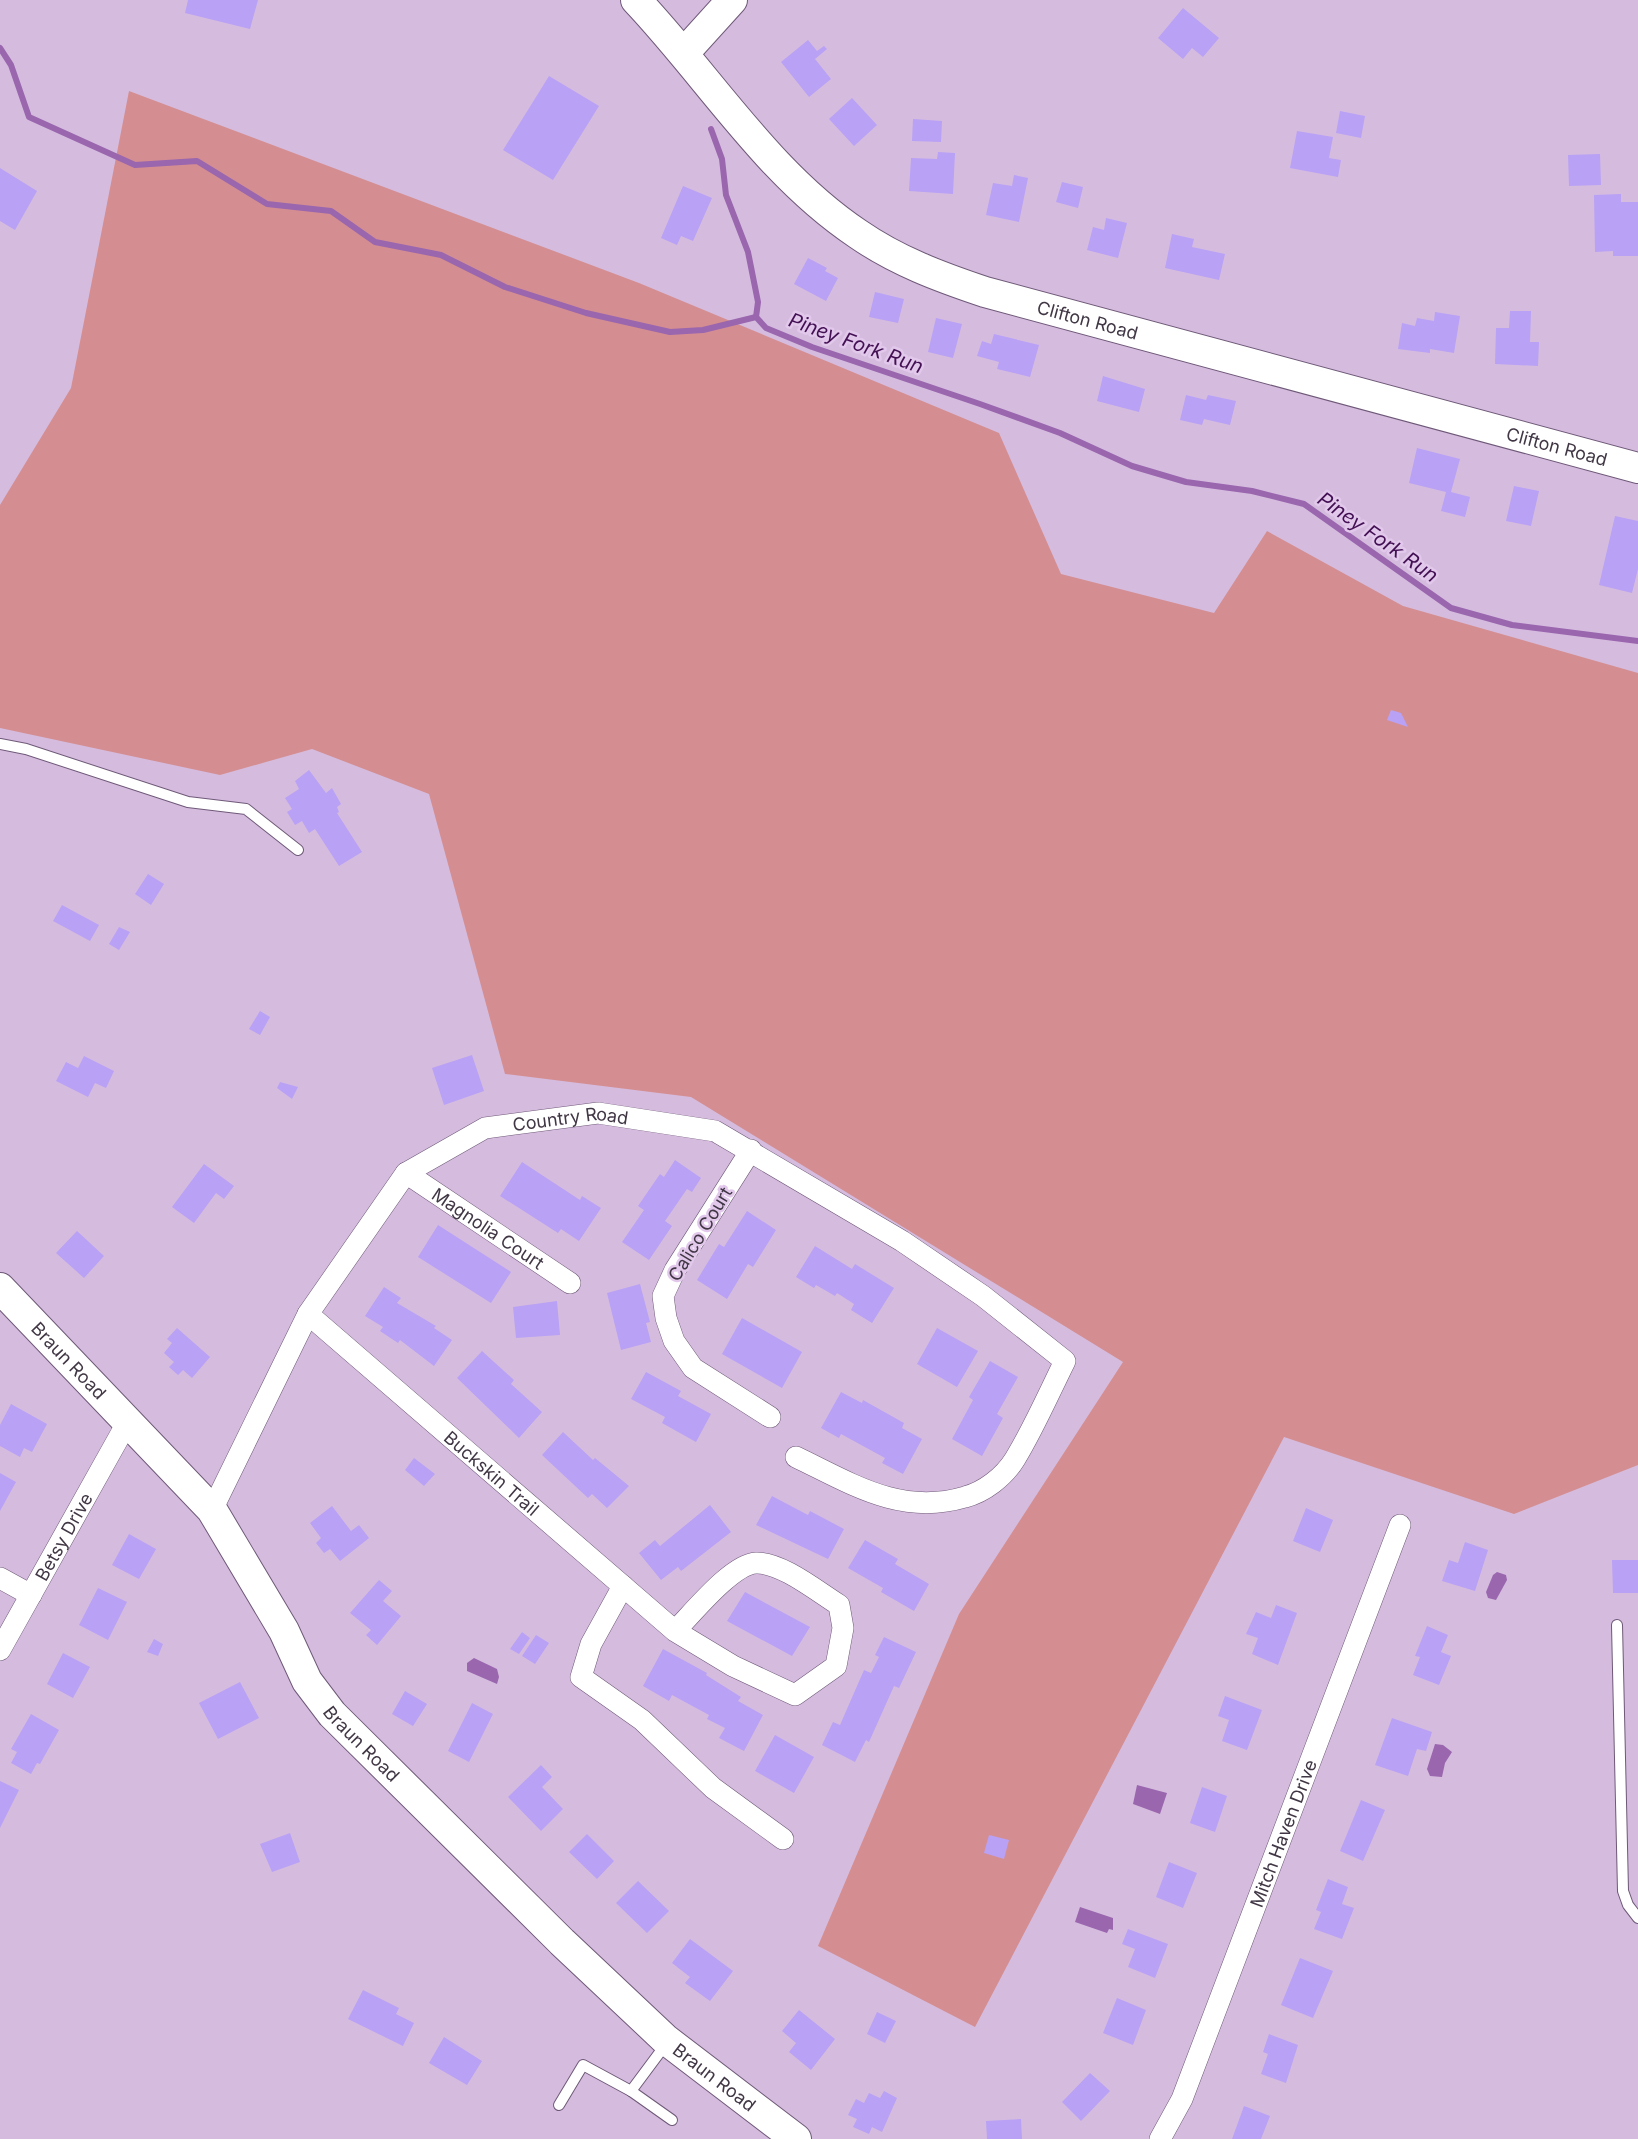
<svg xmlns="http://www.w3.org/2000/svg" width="1638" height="2139" font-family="Inter,sans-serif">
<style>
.green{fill:#d48e91}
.water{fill:#9a66ae}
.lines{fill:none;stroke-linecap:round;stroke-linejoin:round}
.stream{stroke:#9a66ae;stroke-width:6}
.building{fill:#b9a1f5}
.lane-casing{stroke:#6f5978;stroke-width:12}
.street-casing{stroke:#6f5978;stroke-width:22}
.secondary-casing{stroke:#6f5978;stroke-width:32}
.lane{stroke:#fff;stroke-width:10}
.street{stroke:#fff;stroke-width:21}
.secondary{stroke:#fff;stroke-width:30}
.labels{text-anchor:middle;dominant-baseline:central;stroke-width:5;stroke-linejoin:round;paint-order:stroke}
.street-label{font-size:18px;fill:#413745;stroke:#e2c9ec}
.water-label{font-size:20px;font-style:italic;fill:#431053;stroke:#e2c9ec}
</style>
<rect width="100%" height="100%" fill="#d5bcdf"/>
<!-- green -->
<path class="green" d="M129 91 639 283 999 433 1061 574 1214 613 1267 531 1403 606 1638 673V1465L1514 1514 1284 1437 975 2027 818 1946 959 1614 1123 1362 691 1097 505 1074 429 794 312 749 220 775 0 728V505L71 388Z"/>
<!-- water -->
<g class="water">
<path d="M1497 1572 1506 1575 1507 1580 1496 1600 1488 1598 1486 1592 1493 1575Z"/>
<path d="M474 1658 497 1669 499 1677 497 1684 467 1671V1663Z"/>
<path d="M1435 1744 1443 1745 1452 1752 1445 1763 1442 1777 1430 1776 1427 1769Z"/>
<path d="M1137 1785 1167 1793 1160 1814 1133 1804Z"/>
<path d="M1080 1907 1113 1918V1930L1109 1929 1107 1933 1075 1922Z"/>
</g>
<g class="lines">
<!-- stream -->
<g class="stream">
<path d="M0 48 11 65 29 117 135 165 197 161 267 204 331 211 375 242 441 255 505 287 586 313 670 332 703 330 756 317 766 328 812 347 980 404 1060 433 1132 466 1186 482 1252 491 1304 504 1451 608 1512 625 1638 641"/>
<path d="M711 129 722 159 726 195 748 252 758 302 756 317"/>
</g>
</g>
<!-- building -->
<g class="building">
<path d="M188 0H258L250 29 185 13Z"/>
<path d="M1183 8 1219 38 1203 57 1192 48 1183 59 1158 38Z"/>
<path d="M808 40 817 51 824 46 827 49 815 59 831 79 809 97 781 62Z"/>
<path d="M549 76 599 106 553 180 503 150Z"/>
<path d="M852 98 877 125 854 146 829 119Z"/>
<path d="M1340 111 1365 116 1361 138 1336 133Z"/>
<path d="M913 119 942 121 941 142 912 141Z"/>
<path d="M1297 131 1333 137 1329 158 1341 160 1338 177 1290 168Z"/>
<path d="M938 152 955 153 953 194 909 191 911 158 937 159Z"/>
<path d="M1600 154 1601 185 1569 186 1568 155Z"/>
<path d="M0 168 37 191 15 230 0 221Z"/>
<path d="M1014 175 1028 178 1019 222 986 215 993 183 1012 186Z"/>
<path d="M1062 182 1083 187 1078 208 1056 202Z"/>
<path d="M683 186 712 198 693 241 681 236 677 245 661 238Z"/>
<path d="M1621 194V202H1638V256H1613V251L1595 252 1594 195Z"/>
<path d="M1106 218 1127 223 1118 258 1087 250 1093 227 1104 230Z"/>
<path d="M1172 234 1194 239 1192 247 1225 254 1219 280 1165 268Z"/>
<path d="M808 258 827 268 825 271 838 278 826 301 794 284Z"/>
<path d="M875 292 904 299 898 323 869 317Z"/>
<path d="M1510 311H1531L1530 342H1539L1538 366 1495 364 1496 328H1509Z"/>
<path d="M1435 312 1460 316 1454 353 1430 349V353L1398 349 1402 323 1415 326 1417 318 1434 321Z"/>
<path d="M936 318 962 324 953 358 928 352Z"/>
<path d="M994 334 1039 345 1030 377 997 369 999 362 977 356 982 341 991 344Z"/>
<path d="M1103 376 1145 389 1139 412 1097 401Z"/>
<path d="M1186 395 1206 400 1208 395 1236 401 1230 425 1204 419 1202 425 1180 420Z"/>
<path d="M1417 448 1460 459 1451 492 1470 497 1465 517 1441 511 1446 492 1409 483Z"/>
<path d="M1514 486 1539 491 1531 526 1506 521Z"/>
<path d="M1615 516 1638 521V569L1632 593 1599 585Z"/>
<path d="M1391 710 1401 713 1408 727 1387 720Z"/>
<path d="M309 770 326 793 332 788 341 804 337 807 339 812 337 813 362 852 339 866 315 829 309 833 302 821 295 825 287 812 292 809 285 798 299 789 295 781Z"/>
<path d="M148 874 164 884 151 905 135 894Z"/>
<path d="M62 905 99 925 90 941 53 921Z"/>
<path d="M119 927 130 932 119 950 109 944Z"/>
<path d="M260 1011 270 1017 260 1035 249 1029Z"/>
<path d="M472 1055 484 1091 444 1105 432 1068Z"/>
<path d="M84 1056 114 1071 106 1088 95 1083 88 1097 56 1081 66 1062 78 1068Z"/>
<path d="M280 1082 298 1087 292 1099 277 1088Z"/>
<path d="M675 1160 701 1178 692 1192 687 1189 665 1221 672 1226 649 1260 622 1242 644 1210 638 1206 660 1174 664 1177Z"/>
<path d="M522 1162 580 1200 582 1196 601 1208 579 1241 561 1229 558 1233 500 1196Z"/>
<path d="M204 1164 234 1186 224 1199 216 1193 194 1223 172 1207Z"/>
<path d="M747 1211 776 1230 753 1267 748 1264 727 1299 697 1280 719 1244 724 1247Z"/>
<path d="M438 1225 511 1272 491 1303 418 1257Z"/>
<path d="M77 1231 104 1256 84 1278 56 1253Z"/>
<path d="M815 1246 852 1269 855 1264 894 1288 872 1323 851 1310 854 1304 837 1293 835 1296 816 1285 814 1288 796 1277Z"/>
<path d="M640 1284 650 1322 646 1323 651 1342 621 1350 607 1293Z"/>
<path d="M384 1287 401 1298 397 1303 436 1326 434 1328 452 1340 434 1366 400 1340 398 1343 380 1331 383 1327 365 1316Z"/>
<path d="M557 1301 560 1335 516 1338 513 1307Z"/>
<path d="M742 1318 802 1352 782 1388 722 1354Z"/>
<path d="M177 1328 210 1357 192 1378 183 1370 178 1375 169 1367 174 1362 164 1353 172 1343 167 1339Z"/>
<path d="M937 1328 978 1351 957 1387 917 1364Z"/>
<path d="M482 1351 514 1380 511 1384 542 1412 519 1438 457 1378Z"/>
<path d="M990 1361 1018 1377 997 1414 1003 1418 982 1456 952 1439 973 1400 969 1397Z"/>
<path d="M646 1372 681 1391 678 1396 711 1414 696 1442 662 1423 665 1417 631 1399Z"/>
<path d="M841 1392 862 1403 863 1400 904 1423 902 1428 922 1439 903 1474 882 1463 885 1458 841 1434 839 1438 821 1428Z"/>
<path d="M11 1404 47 1424 32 1452 24 1448 20 1457 0 1446V1425Z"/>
<path d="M563 1432 593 1460 595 1458 629 1486 607 1508 592 1494 588 1498 542 1455Z"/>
<path d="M414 1458 435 1474 424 1486 405 1470Z"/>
<path d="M0 1473 16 1482 0 1511Z"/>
<path d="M772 1496 808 1515 810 1511 844 1529 828 1559 756 1525Z"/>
<path d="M710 1505 731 1532 681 1571 678 1567 661 1580 639 1553 655 1540 660 1546Z"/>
<path d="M332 1506 351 1531 359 1525 369 1538 340 1561 330 1549 324 1553 316 1543 321 1538 310 1523Z"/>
<path d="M1306 1508 1333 1520 1320 1552 1293 1541Z"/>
<path d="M129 1534 156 1549 139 1579 112 1565Z"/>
<path d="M865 1540 898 1559 895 1564 929 1584 914 1611 881 1592 883 1588 848 1568Z"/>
<path d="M1465 1542 1488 1550 1475 1591 1442 1581 1449 1560 1458 1563Z"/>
<path d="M1612 1560H1638V1593H1613Z"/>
<path d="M379 1580 392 1591 383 1601 401 1616 377 1645 366 1635 371 1630 350 1613Z"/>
<path d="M98 1588 127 1602 108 1640 79 1625Z"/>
<path d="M745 1592 810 1627 792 1656 727 1621Z"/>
<path d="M1276 1605 1297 1613 1278 1665 1252 1654 1258 1638 1246 1634 1256 1612 1271 1618Z"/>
<path d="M1427 1626 1448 1635 1441 1652 1451 1656 1439 1685 1413 1675 1420 1657 1415 1656Z"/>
<path d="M522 1632 530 1638 519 1654 510 1649Z"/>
<path d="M536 1635 549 1643 535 1664 522 1656Z"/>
<path d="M884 1637 916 1652 899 1688 894 1686 869 1742 866 1740 855 1762 822 1745 833 1722 840 1725 864 1670 871 1673 879 1657 875 1655Z"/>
<path d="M154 1639 163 1644 158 1656 147 1652Z"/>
<path d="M663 1649 707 1673 706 1675 741 1697 738 1701 763 1715 744 1751 719 1738 725 1728 707 1719 709 1715 672 1695 669 1701 643 1686Z"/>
<path d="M63 1653 90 1667 73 1698 47 1684Z"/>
<path d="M240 1682 259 1718 218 1739 199 1703Z"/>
<path d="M405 1691 427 1704 413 1726 392 1714Z"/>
<path d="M1225 1696 1262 1710 1247 1750 1222 1741 1229 1720 1218 1716Z"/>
<path d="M472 1703 493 1714 469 1762 448 1751Z"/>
<path d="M31 1714 59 1730 40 1764 37 1763 31 1774 11 1763 17 1752 11 1749Z"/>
<path d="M1392 1718 1432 1732 1426 1751 1417 1749 1408 1776 1375 1765Z"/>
<path d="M775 1735 814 1757 794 1793 755 1771Z"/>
<path d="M541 1765 552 1777 542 1787 563 1809 541 1831 508 1797Z"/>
<path d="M0 1781 19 1790 0 1828Z"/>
<path d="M1202 1787 1227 1796 1215 1832 1190 1823Z"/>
<path d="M1361 1800 1385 1810 1363 1861 1340 1851Z"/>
<path d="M290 1833 300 1862 272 1872 260 1844Z"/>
<path d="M587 1834 614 1861 597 1879 569 1852Z"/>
<path d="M989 1835 1009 1840 1004 1859 984 1853Z"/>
<path d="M1169 1862 1197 1873 1183 1908 1156 1897Z"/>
<path d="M1328 1879 1348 1887 1342 1904 1354 1908 1342 1939 1314 1929 1321 1912 1316 1910Z"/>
<path d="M638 1881 669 1911 647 1933 616 1903Z"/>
<path d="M1128 1929 1168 1944 1155 1978 1128 1967 1135 1949 1122 1944Z"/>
<path d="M690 1939 733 1971 710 2001 685 1983 690 1977 672 1963Z"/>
<path d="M1300 1958 1333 1971 1313 2018 1281 2005Z"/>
<path d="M363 1990 399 2008 396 2014 414 2023 403 2046 348 2019Z"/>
<path d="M1117 1998 1146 2010 1133 2045 1103 2033Z"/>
<path d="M799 2010 835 2039 811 2070 789 2052 796 2043 782 2031Z"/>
<path d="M877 2012 896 2021 885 2043 867 2034Z"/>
<path d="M1269 2034 1298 2045 1286 2083 1261 2074 1268 2054 1263 2052Z"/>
<path d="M444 2037 482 2061 467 2085 429 2063Z"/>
<path d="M1090 2073 1110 2091 1081 2121 1062 2102Z"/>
<path d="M884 2091 897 2098 882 2132 872 2127 869 2134 853 2127 857 2119 848 2115 856 2099 864 2103 869 2093 880 2098Z"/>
<path d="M1244 2106 1270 2116 1261 2139H1232Z"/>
<path d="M1021 2119 1022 2139H987L986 2121Z"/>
</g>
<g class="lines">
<defs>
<g id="lane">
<path d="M0 744 26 749 188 802 246 809 298 850"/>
<path d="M1617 1625 1623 1891 1628 1905 1638 1918"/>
<path d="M631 2091 672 2120"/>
<path d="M559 2105 583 2065 631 2091 666 2044"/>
</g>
<g id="street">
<path d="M751 1150 675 1270 663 1296 666 1318 674 1341 693 1368 770 1417"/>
<path id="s1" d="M406 1173 570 1283"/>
<path id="s2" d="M308 1314 675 1631 733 1666 795 1695 836 1666 843 1628 839 1605C818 1592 781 1562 756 1563 732 1564 692 1614 675 1631"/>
<path id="s3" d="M212 1510 308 1314 406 1173 485 1128 598 1113 715 1131 902 1241 983 1296 1065 1361C1049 1393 1034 1428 1015 1459 1004 1477 984 1492 965 1497 901 1516 852 1484 796 1457"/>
<path d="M0 1578 31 1595"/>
<path d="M623 1586 591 1644 581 1677 642 1720 713 1788 783 1839"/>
<path id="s4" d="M0 1650 127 1423"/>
<path id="s5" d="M1160 2139 1182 2099 1400 1525"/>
</g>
<g id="secondary">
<path id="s6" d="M636 0C709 77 768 174 858 234 897 261 940 277 985 292L1638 468"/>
<path d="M684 53 732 0"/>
<path id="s7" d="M0 1288 212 1510 284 1631 307 1681 332 1714 562 1942 665 2039 796 2139"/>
</g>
</defs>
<!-- lane casing -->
<use href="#lane" class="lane-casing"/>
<!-- street casing -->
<use href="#street" class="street-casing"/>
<!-- secondary casing -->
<use href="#secondary" class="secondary-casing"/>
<!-- lane -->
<use href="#lane" class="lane"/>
<!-- street -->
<use href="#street" class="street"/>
<!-- secondary -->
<use href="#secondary" class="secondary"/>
</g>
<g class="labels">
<!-- street labels -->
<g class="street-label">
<text stroke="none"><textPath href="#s6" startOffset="570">Clifton Road</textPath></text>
<text stroke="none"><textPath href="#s6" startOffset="1056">Clifton Road</textPath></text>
<text stroke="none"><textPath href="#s3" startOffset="567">Country Road</textPath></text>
<text stroke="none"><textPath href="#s1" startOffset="99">Magnolia Court</textPath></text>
<text transform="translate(700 1234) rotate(-59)">Calico Court</text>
<text stroke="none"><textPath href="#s7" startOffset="100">Braun Road</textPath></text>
<text stroke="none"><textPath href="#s2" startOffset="243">Buckskin Trail</textPath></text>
<text stroke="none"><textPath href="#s4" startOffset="130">Betsy Drive</textPath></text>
<text stroke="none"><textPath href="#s7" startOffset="586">Braun Road</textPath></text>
<text stroke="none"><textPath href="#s5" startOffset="330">Mitch Haven Drive</textPath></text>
<text stroke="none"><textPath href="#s7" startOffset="1072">Braun Road</textPath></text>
</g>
<!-- water labels -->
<g class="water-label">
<text transform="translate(856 343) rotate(20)">Piney Fork Run</text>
<text transform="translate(1378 537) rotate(35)">Piney Fork Run</text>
</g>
</g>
</svg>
